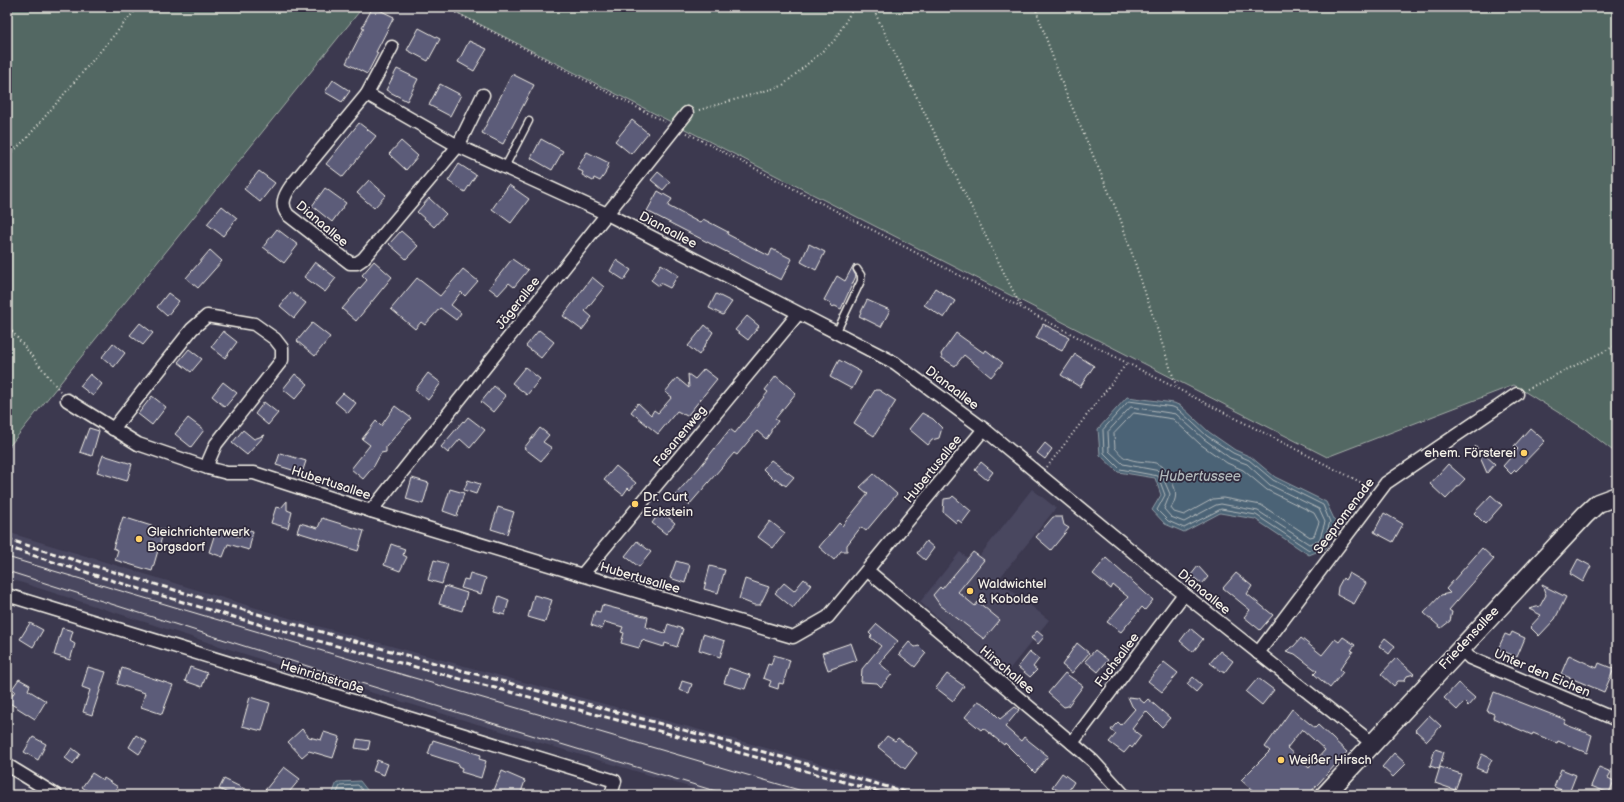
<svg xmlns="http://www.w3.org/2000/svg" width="1624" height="802" font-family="'Balsamiq Sans',sans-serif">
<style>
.built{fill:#49465f}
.green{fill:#526863;stroke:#a3aca6}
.water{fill:#4c6376;stroke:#8f9ca4}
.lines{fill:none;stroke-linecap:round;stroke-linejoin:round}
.shore{stroke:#b1b8ba;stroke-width:1}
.building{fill:#5c5b79;stroke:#f4f1e8;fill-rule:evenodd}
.lane-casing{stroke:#f4f1e8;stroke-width:9}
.street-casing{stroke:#f4f1e8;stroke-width:15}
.secondary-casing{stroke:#f4f1e8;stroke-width:21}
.path{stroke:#f4f1e8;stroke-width:2;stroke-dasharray:1 3;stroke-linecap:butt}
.lane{stroke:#2f2a3d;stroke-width:6}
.street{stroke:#2f2a3d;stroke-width:12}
.secondary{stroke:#2f2a3d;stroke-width:18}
.tram{stroke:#f4f1e8;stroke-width:1}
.rail{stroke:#f4f1e8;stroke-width:3;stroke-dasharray:6 3;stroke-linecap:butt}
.poi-dot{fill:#ffd166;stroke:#2f2a3d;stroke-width:1.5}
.labels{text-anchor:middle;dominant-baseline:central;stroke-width:3.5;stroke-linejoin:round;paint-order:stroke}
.street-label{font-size:13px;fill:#f4f1e8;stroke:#2f2a3d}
.poi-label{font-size:13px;fill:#f4f1e8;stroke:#2f2a3d;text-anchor:start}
.water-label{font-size:14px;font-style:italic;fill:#b1b8ba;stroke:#2f2a3d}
</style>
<rect width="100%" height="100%" fill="#3c394f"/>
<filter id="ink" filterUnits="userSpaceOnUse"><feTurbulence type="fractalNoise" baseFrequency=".025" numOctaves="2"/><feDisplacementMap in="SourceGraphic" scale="8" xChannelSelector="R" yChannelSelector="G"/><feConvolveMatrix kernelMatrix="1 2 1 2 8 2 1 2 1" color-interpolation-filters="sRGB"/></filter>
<g filter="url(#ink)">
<!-- built -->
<g class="built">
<path d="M1032 489 1056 508 998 580 1049 620 1004 676 920 602 960 552 974 563Z"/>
<path d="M7 532 299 621 777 751 926 795H716L282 666 7 578Z"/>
</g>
<!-- green -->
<g class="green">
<path d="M7 7H363L7 449Z"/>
<path d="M446 7H1617V454L1585 429 1514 385 1327 457Z"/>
</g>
<!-- water -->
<g class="water">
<path d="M1127 397 1174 403 1181 406 1209 432 1235 450 1251 457 1275 477 1326 502 1335 521 1326 548 1309 555 1255 519 1220 513 1184 532 1165 524 1152 510 1161 495 1155 478 1118 472 1100 455 1098 429Z"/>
<path d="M360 781 371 795H332L337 782Z"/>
</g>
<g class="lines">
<!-- shore -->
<g class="shore">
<path d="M1129 401 1173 407 1179 410 1207 436 1233 453 1249 460 1273 480 1323 505 1330 522 1323 544 1309 550 1256 515 1221 509 1184 528 1168 521 1157 510 1165 495 1158 476 1120 469 1104 453 1103 430Z"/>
<path d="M1131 407 1176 414 1204 439 1230 458 1247 464 1270 485 1319 509 1325 522 1319 541 1309 544 1258 511 1221 504 1216 505 1184 522 1171 517 1164 509 1170 494 1160 471 1123 464 1109 451 1108 432Z"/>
<path d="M1134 413 1173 419 1200 444 1227 463 1243 470 1267 490 1314 513 1319 522 1314 536 1310 537 1261 505 1223 498 1213 499 1184 515 1174 512 1171 508C1177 498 1177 492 1172 482 1161 453 1148 467 1126 458 1122 457 1118 451 1115 448L1114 434Z"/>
<path d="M336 795 340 786 358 785 366 795"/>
</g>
</g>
<!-- building -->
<g class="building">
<path d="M373 7 394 17 376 52 378 53 367 74 346 63 364 28 362 27Z"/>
<path d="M419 28 440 39 428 61 407 50Z"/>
<path d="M469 41 487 49 474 71 458 62Z"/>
<path d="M397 69 418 79 407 101 386 90Z"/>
<path d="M512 74 534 85 503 144 482 133Z"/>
<path d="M333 80 350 91 342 102 325 92Z"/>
<path d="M440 84 461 95 450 116 429 105Z"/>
<path d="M632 120 648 133 631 154 615 141Z"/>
<path d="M359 123 376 136 343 177 326 164Z"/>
<path d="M541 139 563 151 552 170 531 158Z"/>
<path d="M401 141 418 156 406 170 389 154Z"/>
<path d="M587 152 609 163 605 174 600 181 594 178 593 181 582 175 583 172 577 169Z"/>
<path d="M459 164 476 175 465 192 448 181Z"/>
<path d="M259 171 275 183 260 202 244 189Z"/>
<path d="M658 172 670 182 663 190 651 180Z"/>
<path d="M369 180 386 195 374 208 357 193Z"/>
<path d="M509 185 529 199 511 223 492 209Z"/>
<path d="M325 188 346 203 332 222 312 206Z"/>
<path d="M658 191 672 199 668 206 700 223 703 219 728 232 727 234 769 256 772 249 792 259 781 280 647 211Z"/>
<path d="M429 198 446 214 434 227 417 212Z"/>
<path d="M222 206 237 218 223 236 207 224Z"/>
<path d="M277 229 298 245 284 263 263 247Z"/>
<path d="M401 231 418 246 406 259 389 244Z"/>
<path d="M809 244 825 252 816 270 801 262Z"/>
<path d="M210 250 222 261 198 288 186 278Z"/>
<path d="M512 259 528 270 514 287 509 283 498 295 489 288Z"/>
<path d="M616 260 631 270 624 280 610 271Z"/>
<path d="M374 261 392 277 356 321 342 309 367 280 362 275Z"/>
<path d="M315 262 336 278 325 292 304 277Z"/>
<path d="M661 264 678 275 670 288 660 283 659 286 651 280Z"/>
<path d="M854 264 855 265 853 270 856 276 841 309 835 306 831 307 830 303 824 300 832 285 837 276 845 281Z"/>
<path d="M463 269 478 281 465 296 461 292 451 305 461 313 456 320 440 308 425 325 421 322 415 329 391 309 417 278 440 296Z"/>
<path d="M592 277 604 287 585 311 592 317 582 330 563 316Z"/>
<path d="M935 288 955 301 944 318 924 305Z"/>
<path d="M291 292 306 303 294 318 280 306Z"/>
<path d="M168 293 179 301 167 316 157 307Z"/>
<path d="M716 294 732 302 723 315 709 308Z"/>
<path d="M867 300 890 310 881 327 859 316Z"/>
<path d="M747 316 759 326 748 340 735 330Z"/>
<path d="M140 323 153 333 143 345 130 335Z"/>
<path d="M312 323 330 337 315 356 297 341Z"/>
<path d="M1043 324 1069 337 1062 351 1036 338Z"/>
<path d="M705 325 713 332 699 355 688 346Z"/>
<path d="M539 330 554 342 541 358 526 346Z"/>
<path d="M223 331 237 342 225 358 211 347Z"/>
<path d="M956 333 984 353 986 350 1003 363 991 377 964 355 955 366 942 358 941 354Z"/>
<path d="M113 343 125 353 114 367 102 357Z"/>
<path d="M189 349 202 359 191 372 178 362Z"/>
<path d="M1075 354 1094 366 1080 387 1061 375Z"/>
<path d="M839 360 861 372 852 389 830 377Z"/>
<path d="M525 367 540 379 527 395 512 383Z"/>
<path d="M704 369 717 379 687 416 677 411 658 434 631 412 638 403 651 415 654 410 658 413 672 397 665 392 677 378 689 388 688 374 695 379Z"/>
<path d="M428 373 441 383 428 400 415 390Z"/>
<path d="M90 374 102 384 93 396 80 386Z"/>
<path d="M295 374 308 384 295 399 283 389Z"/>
<path d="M776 376 796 393 775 419 778 421 771 430V432L766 439 757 431 737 455 734 453 689 505 676 494 700 467 730 429 735 433 768 392 765 390Z"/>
<path d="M223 382 237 393 225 407 212 396Z"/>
<path d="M494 386 506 396 493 412 481 402Z"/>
<path d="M875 390H879L896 401 874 436 854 423Z"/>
<path d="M343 393 356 403 348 413 335 402Z"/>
<path d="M152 396 166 407 152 425 138 414Z"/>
<path d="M264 402 278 413 268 425 255 414Z"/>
<path d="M395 406 411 418 386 447V452L381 453 374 466 363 479 351 469 370 445 362 439 376 421 381 426Z"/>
<path d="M922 413 933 419 942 428 939 438 932 440 928 445 909 429Z"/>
<path d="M468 417 485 430 470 448 460 439 448 453 441 447 463 421 464 422Z"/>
<path d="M188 418 204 430 191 447 175 434Z"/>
<path d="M89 428 99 431 92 456 80 452Z"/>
<path d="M540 428 549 435 543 442 552 448 541 461 524 448Z"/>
<path d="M1530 428 1545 441 1516 471 1515 470 1511 474 1503 466 1518 449 1514 446Z"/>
<path d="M243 430 254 439 265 435 247 455 232 443Z"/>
<path d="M1045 443 1052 449 1045 459 1037 453Z"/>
<path d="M1475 446 1495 464 1487 473Z"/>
<path d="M280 453 306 461 302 473 276 465Z"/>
<path d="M103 455 132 464 127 481 97 472Z"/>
<path d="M771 460 794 477 786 486 775 478 774 480 763 469Z"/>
<path d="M981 462 993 472 987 480 975 470Z"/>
<path d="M1448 464 1465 479 1446 499 1430 484Z"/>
<path d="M616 466 636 483 630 490 628 488 623 495 604 480Z"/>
<path d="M874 474 897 494 866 531 861 527 847 545V551H841L834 560 819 547 839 523 842 526 868 494 860 487Z"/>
<path d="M412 478 429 483 423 504 406 499Z"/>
<path d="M468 480 480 484 476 494 464 490Z"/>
<path d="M450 489 464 493 457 516 443 511Z"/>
<path d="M1491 495 1502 505 1485 524 1474 513Z"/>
<path d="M953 496 971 511 962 523 958 520 956 523 943 512 944 499 951 498Z"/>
<path d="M287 501V510L292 512 288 528 271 523 276 507 281 508Z"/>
<path d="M498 507 514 512 507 534 491 529Z"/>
<path d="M661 511 675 523 666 534 652 523Z"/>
<path d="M1384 513 1403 524 1393 542 1374 532Z"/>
<path d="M123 517 164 530 152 571 115 560 118 550 113 548Z"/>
<path d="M1053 517H1062L1064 525 1069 528 1051 550 1036 537Z"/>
<path d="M322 518 364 531 358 551 297 532 300 523 318 528Z"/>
<path d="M770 521 785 533 773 548 758 537Z"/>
<path d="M242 528 253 531 249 550 228 544 223 557 209 552 216 530 240 537Z"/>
<path d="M637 541 651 552 639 567 625 556Z"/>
<path d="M926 541 934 548 925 560 917 553Z"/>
<path d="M391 544 405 549 403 555 407 557 400 571 384 565Z"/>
<path d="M1482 548 1494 559 1449 610 1452 612 1450 621 1441 628 1424 613 1441 595 1450 593 1446 589Z"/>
<path d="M973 552 984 560 958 592 975 606 978 602 1000 620 984 639 940 605 933 595 940 587 942 589Z"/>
<path d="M1106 558 1153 600 1145 610 1142 607 1121 632 1107 622 1128 597 1113 585 1111 589 1093 574Z"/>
<path d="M1578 559 1591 566 1583 582 1570 574Z"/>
<path d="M434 560 448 564 442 584 428 580Z"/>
<path d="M676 561 690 565 685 583 670 578Z"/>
<path d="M710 566 725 570 718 593 704 589Z"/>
<path d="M1198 566 1208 577 1202 584 1191 575Z"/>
<path d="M470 573 486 578 481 594 461 588 464 579 468 580Z"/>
<path d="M1236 573 1252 586 1247 594 1273 615 1260 630 1244 617 1250 610 1223 588Z"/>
<path d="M1349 573 1366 583 1354 604 1337 595 1338 587 1343 578 1345 580Z"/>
<path d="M745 579 769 587 760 605H754L739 599Z"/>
<path d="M804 579 811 585 793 608 775 593 784 583 794 591Z"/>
<path d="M1542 585 1566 597 1555 619 1539 636 1530 627 1541 615 1529 609 1540 606 1546 595Z"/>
<path d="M445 586 467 593 462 611 439 604Z"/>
<path d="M534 595 552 600 545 622 528 617Z"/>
<path d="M499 596 509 600 505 615 494 612Z"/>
<path d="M602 605 648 617 646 627 665 633 668 624 683 629 677 647 665 643 664 647 642 640 639 648 621 643 624 633 621 632 623 627 605 622 602 629 591 625 595 611 600 612Z"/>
<path d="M30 623 43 630 33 647 20 639Z"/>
<path d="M877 624 898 641 879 663 892 674 881 687 877 683 861 682 862 669 881 646 870 637 872 636 869 633Z"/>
<path d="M62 628 73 631 70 641 75 644 70 660 54 655Z"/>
<path d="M1190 628 1203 639 1193 652 1180 641Z"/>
<path d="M1037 631 1044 637 1038 644 1031 638Z"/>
<path d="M1512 632 1525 638 1517 657 1498 649 1505 634 1510 636Z"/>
<path d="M703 634 725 641 720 657 699 650Z"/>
<path d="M1343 637 1355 645 1351 650 1353 651 1340 669 1343 672 1330 688 1314 674 1317 671 1295 654 1286 651 1294 646 1301 638 1322 655 1335 639 1339 642Z"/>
<path d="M1385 638 1395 646 1389 654 1379 646Z"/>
<path d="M909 642 915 647 919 646 926 653 915 667 899 654Z"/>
<path d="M851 643 857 660 828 670 822 653Z"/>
<path d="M1077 643 1089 653 1072 673 1062 665Z"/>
<path d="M1095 650 1108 660 1098 672 1085 661Z"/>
<path d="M1220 651 1233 661 1224 673 1210 663Z"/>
<path d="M1030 652 1039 659 1033 667 1037 670 1030 677 1018 667Z"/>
<path d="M774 655 790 660 783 684 779 683 778 689 769 686 771 681 763 678 768 664 771 665Z"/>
<path d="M1569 655 1597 668 1599 663 1614 669 1604 692 1561 674Z"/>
<path d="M1396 658 1414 674 1407 676 1404 681H1398L1394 686 1381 674Z"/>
<path d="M1164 662 1178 673 1162 692 1148 681Z"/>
<path d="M88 667 106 672 92 715 83 712 90 690 82 687Z"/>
<path d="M190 667 207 673 202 687 185 681Z"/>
<path d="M122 668 173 685 162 714 141 707 145 693 117 684Z"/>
<path d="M729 668 750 675 745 689 724 683Z"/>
<path d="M1065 673 1083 686 1068 706 1064 707 1048 693Z"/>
<path d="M947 674 964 686 953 701 936 688Z"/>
<path d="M1193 677 1202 685 1196 692 1187 684Z"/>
<path d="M1258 678 1274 690 1262 705 1246 692Z"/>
<path d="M19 679 30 685 28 690 46 701 35 719 8 702 15 691 12 689Z"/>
<path d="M682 681 692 684 689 693 679 690Z"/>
<path d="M1458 683 1475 698 1468 706 1464 702 1457 710 1444 698Z"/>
<path d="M1494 692 1566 720 1564 724 1592 735 1587 753 1558 741 1557 743 1533 733 1532 735 1493 718 1494 714 1487 711Z"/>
<path d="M250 697 270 703 262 731 242 726Z"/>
<path d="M1128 697 1138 698 1144 703 1148 699 1170 718 1162 727 1146 711 1132 729 1141 736 1132 748 1130 746 1124 753 1109 742 1116 734 1111 730 1114 726 1118 722 1121 725 1135 709 1132 706Z"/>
<path d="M978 701 986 705 1000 719 1015 707 1019 710 1005 727 1021 741 1024 737 1048 756 1035 773 1005 743 1004 745 983 728 981 730 965 717Z"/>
<path d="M1292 709 1315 728 1318 725 1347 752 1308 795H1258L1241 780 1270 751 1265 747ZM1302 729 1325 750 1309 768 1287 748Z"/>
<path d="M1429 715 1441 726 1427 741 1415 730Z"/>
<path d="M302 729 309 737 321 740 324 732 340 737 333 758 309 751 302 757 288 742Z"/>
<path d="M136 735 147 742 139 754 129 747Z"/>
<path d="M887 736 895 741 898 738 917 753 905 769 878 747Z"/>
<path d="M33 737 46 744 38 760 24 752Z"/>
<path d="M357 739 370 741 368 750 355 748Z"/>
<path d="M433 740 481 755 479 759 486 761 481 778 461 772 462 768 458 766 459 764 428 754Z"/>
<path d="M72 748 80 754 73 764 65 758Z"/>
<path d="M1435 749 1444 752 1439 769 1430 766Z"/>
<path d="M1394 753 1406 764 1393 777 1382 767Z"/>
<path d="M1482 754 1492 759 1486 772 1476 768Z"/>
<path d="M377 760 388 764 384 775 373 771Z"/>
<path d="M284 767 300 779 290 791 287 795H261Z"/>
<path d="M1440 767 1461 774 1455 790 1435 783Z"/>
<path d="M1599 767 1611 772 1608 778 1614 781 1609 793 1591 786Z"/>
<path d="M1561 769 1576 775 1569 793 1554 787Z"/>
<path d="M502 771 525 781 520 795H492Z"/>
<path d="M92 773 103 780 104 778 118 787 112 795H104L97 790 93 795 82 787Z"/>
<path d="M1062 773 1074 782 1066 795 1052 787Z"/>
<path d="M224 779 257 795H232L219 789Z"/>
</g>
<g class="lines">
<defs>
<g id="lane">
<path d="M505 167 529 121"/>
<path d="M836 333 861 281V275L857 269"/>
</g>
<g id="street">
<path d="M392 47 367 94 458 146 607 214 895 363 984 429 1184 594 1372 743"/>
<path d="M367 94 291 186C284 196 280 205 288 215L350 263H357L363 259 458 146 483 95"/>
<path d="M67 400 138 444 208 468 227 473H254L371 511 582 575 793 637 828 617 984 429"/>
<path d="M113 429 192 329 207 316 254 324 275 339 282 348V360L216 444 209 460 208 468"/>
<path d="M371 511 687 113"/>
<path d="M868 571 1072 743 1093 761 1124 795"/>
<path d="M582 575 798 314"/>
<path d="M7 595 615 781 611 795"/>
<path d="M1460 648 1470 658 1617 720"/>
<path d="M1258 653 1386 483 1517 394"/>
<path d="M1072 743 1184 594"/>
<path d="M7 765 56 795"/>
</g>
<path id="secondary" d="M1325 795 1585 515 1598 503 1617 496"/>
</defs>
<!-- lane casing -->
<use href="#lane" class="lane-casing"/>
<!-- street casing -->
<use href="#street" class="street-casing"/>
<!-- secondary casing -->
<use href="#secondary" class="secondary-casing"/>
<!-- path -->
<g class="path">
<path d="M132 7 134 11"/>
<path d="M445 7 665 122"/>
<path d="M872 7 1021 307"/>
<path d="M1035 7 1063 86 1120 218 1177 388"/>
<path d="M699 110 782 86 834 41 854 7"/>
<path d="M687 133 1127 363"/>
<path d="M7 157 26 139 138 7"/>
<path d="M7 325 60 391"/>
<path d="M1527 389 1617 345"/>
<path d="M1047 467 1127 363 1368 486"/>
</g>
<!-- lane -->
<use href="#lane" class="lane"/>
<!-- street -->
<use href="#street" class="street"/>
<!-- secondary -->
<use href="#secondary" class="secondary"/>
<!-- tram -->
<g class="tram">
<path d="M7 557 373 666 816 795"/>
<path d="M7 571 361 683 728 795"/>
</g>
<!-- rail -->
<g class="rail">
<path d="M7 539C131 578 255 614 380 648 558 697 738 743 915 795"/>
<path d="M7 547C130 587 253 624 378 657 549 703 720 745 889 795"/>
</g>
</g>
</g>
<!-- markers -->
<g class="poi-dot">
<circle cx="1524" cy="453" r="4"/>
<circle cx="635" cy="504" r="4"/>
<circle cx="139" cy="539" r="4"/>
<circle cx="970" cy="591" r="4"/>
<circle cx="1281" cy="760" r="4"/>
</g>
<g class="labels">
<!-- street labels -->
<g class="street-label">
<text transform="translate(322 224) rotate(40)">Dianaallee</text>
<text transform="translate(668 230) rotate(28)">Dianaallee</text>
<text transform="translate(518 303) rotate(-52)">Jägerallee</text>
<text transform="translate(952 388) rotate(37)">Dianaallee</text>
<text transform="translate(680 436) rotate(-50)">Fasanenweg</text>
<text transform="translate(933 469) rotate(-51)">Hubertusallee</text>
<text transform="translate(331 483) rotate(18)">Hubertusallee</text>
<text transform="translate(1344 516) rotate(-53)">Seepromenade</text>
<text transform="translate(640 578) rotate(16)">Hubertusallee</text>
<text transform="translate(1204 592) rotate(39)">Dianaallee</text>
<text transform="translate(1469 638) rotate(-47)">Friedensallee</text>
<text transform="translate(1117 660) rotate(-53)">Fuchsallee</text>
<text transform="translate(1007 670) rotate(40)">Hirschallee</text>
<text transform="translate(1542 673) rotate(23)">Unter den Eichen</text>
<text transform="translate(322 677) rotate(17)">Heinrichstraße</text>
</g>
<!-- poi labels -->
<g class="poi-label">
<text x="1516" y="453" text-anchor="end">ehem. Försterei</text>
<text x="643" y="497">Dr. Curt<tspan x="643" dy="15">Eckstein</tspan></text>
<text x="147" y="532">Gleichrichterwerk<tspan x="147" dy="15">Borgsdorf</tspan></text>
<text x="978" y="584">Waldwichtel<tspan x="978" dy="15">&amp; Kobolde</tspan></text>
<text x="1289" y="760">Weißer Hirsch</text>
</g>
<!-- water labels -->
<g class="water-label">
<text x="1200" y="476">Hubertussee</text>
</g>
</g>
<!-- margin -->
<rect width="1624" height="802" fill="none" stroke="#2f2a3d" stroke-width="24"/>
<rect x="12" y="12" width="1600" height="778" fill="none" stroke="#f4f1e8" stroke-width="1.5" filter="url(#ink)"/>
</svg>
